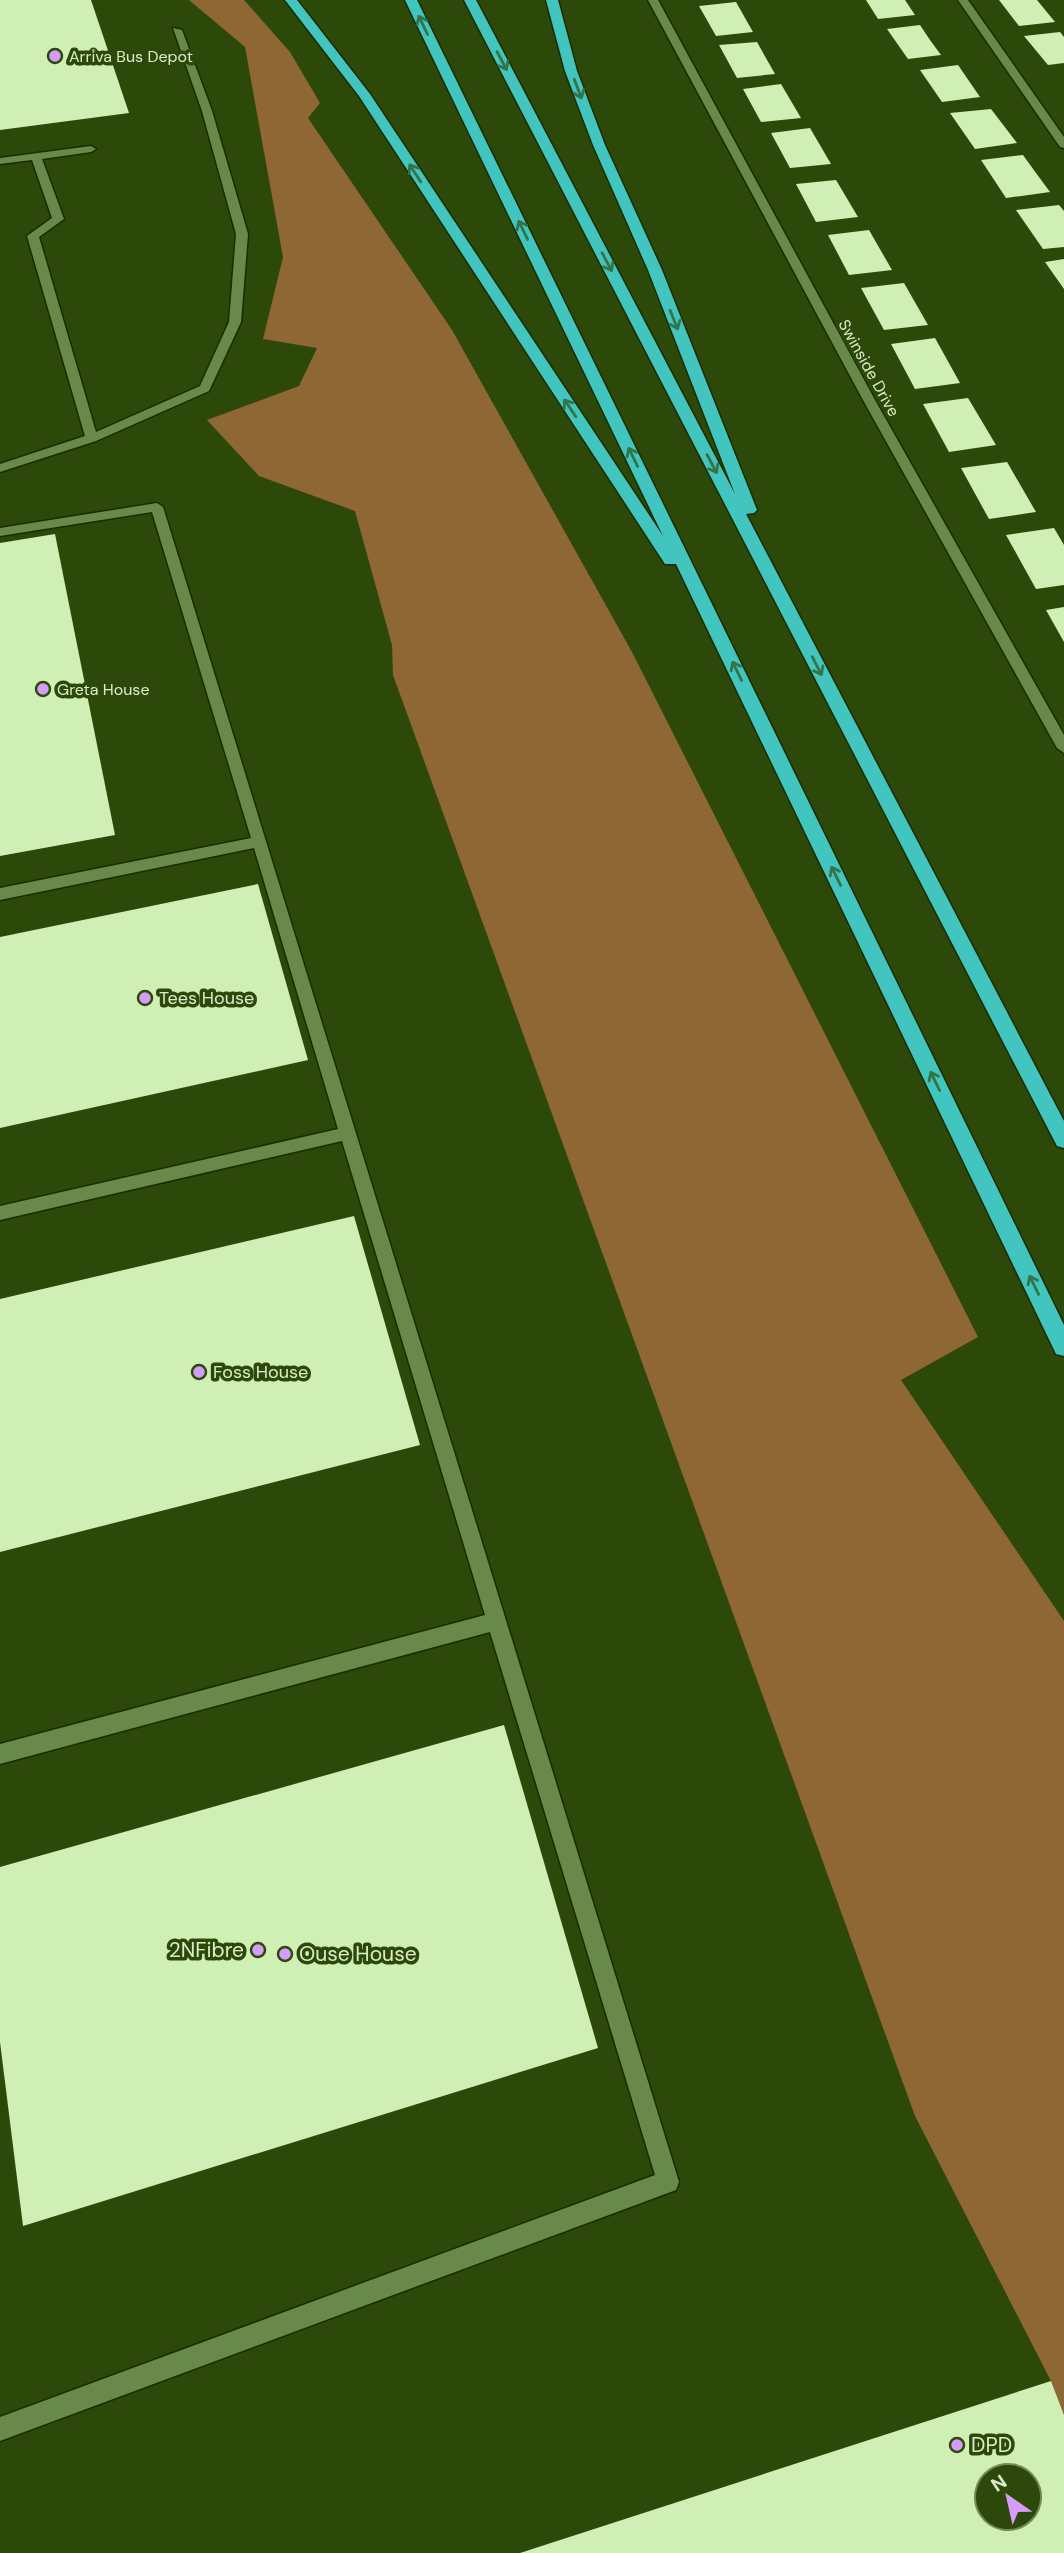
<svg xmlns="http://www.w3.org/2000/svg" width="1064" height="2553" font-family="'DM Sans',sans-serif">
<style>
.forest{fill:#8f6734}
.building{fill:#cfefb4;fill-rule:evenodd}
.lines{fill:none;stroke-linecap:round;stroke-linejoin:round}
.lane-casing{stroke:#182d00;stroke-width:3}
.street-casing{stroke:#182d00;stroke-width:3}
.highway-casing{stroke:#182d00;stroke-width:3}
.lane{fill:#69894b;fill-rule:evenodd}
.street{fill:#69894b;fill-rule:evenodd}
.highway{fill:#42c4bf;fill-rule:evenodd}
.oneway{stroke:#347449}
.poi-dot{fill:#d59cfb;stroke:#2d4909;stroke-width:2.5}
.labels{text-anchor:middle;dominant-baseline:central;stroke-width:7;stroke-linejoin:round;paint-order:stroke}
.far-poi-label{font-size:16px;fill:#daeccb;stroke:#2d4909;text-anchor:start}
.far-street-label{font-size:16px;fill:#daeccb;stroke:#2d4909}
.poi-label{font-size:18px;fill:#daeccb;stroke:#2d4909;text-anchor:start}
.near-poi-label{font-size:21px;fill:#daeccb;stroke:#2d4909;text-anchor:start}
</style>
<rect width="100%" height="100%" fill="#2d4909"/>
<!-- forest -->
<path class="forest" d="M189 0H244L290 52 320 103 308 118 452 330 632 652 978 1337 901 1380 1064 1621V2415L1051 2381 915 2116 393 675 392 645 355 511 259 476 207 420 299 386 317 348 263 339 283 257 245 47Z"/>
<!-- building -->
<g class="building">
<path d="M0 0H91L129 113 0 130Z"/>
<path d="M866 0H905L915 15 878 19Z"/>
<path d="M999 0H1037L1055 22 1019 26Z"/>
<path d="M736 2 753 32 716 36 699 6Z"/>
<path d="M920 25 930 40 941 55 908 59 887 29Z"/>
<path d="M1060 32 1064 37V63L1048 65 1024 36Z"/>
<path d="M757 42 775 74 737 78 719 45Z"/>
<path d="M958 65 980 97 942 102 920 70Z"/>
<path d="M781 84 801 118 761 122 743 89Z"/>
<path d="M991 109 1017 143 975 149 950 113Z"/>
<path d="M810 128 831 164 790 168 771 133Z"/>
<path d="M1023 155 1036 173 1050 192 1006 198 981 160Z"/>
<path d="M836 180 858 217 816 222 796 184Z"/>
<path d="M1059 205 1064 211V247L1043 249 1016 210Z"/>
<path d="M869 230 892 270 849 275 828 235Z"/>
<path d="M1064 259V289L1045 262Z"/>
<path d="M904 283 928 325 884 330 861 288Z"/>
<path d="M935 338 960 383 915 389 891 344Z"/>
<path d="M968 398 996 445 949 452 923 404Z"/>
<path d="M1007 462 1036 512 989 519 961 468Z"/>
<path d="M1054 528 1064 545V585L1036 589 1006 535Z"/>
<path d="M55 534 115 835 0 856V543Z"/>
<path d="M1064 607V642L1046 610Z"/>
<path d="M258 884 308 1060 0 1128V937Z"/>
<path d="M354 1216 420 1445 0 1552V1299Z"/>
<path d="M504 1725 598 2048 23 2226 0 2042V1867Z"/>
<path d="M1051 2381 1064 2415V2553H520ZM987 2476H1029V2518H987Z"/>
</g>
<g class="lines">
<defs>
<g id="lane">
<path d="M173 28 182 30 212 111 248 234 241 322 209 391 96 441 0 472V464L85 436 27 236 52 218 32 160 0 164V158L91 146 96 149 91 152 42 159 64 219 39 237 96 432 200 386 229 322 236 234 202 111Z"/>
<path d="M157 503 163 507 679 2182 676 2190 668 2193 0 2441V2417L655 2175 490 1632 0 1764V1744L485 1615 342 1141 0 1220V1206L338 1129 254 848 0 900V888L251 838 152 512 0 536V528Z"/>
</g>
<g id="street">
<path d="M648 0H658L875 400 1064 735V753L1057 748 863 400Z"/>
<path d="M958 0H968L1064 137V148L1060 147Z"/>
</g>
<g id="highway">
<path d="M285 0H297L370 94 663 536 405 0H417L1064 1325V1356L1056 1354 676 564H665L359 96Z"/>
<path d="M464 0H476L735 494 648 270 593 145 565 71 546 0H558L577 71 605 145 662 270 757 510 754 513 746 514 1064 1121V1148L1057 1146Z"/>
</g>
</defs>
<!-- lane casing -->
<use href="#lane" class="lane-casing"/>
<!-- street casing -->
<use href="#street" class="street-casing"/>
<!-- highway casing -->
<use href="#highway" class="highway-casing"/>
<!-- lane -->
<use href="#lane" class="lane"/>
<!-- street -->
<use href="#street" class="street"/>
<!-- highway -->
<use href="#highway" class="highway"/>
</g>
<!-- one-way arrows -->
<defs><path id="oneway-shaft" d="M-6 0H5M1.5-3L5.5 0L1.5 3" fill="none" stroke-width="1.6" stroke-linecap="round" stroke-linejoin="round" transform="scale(1.75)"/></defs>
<g class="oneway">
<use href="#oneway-shaft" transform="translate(423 25) rotate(-116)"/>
<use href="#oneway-shaft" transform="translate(502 61) rotate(62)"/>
<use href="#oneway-shaft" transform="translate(578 89) rotate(69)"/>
<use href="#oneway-shaft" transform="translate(415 173) rotate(-123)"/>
<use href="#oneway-shaft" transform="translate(523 230) rotate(-116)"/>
<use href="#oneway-shaft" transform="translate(607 262) rotate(62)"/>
<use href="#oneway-shaft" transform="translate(674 320) rotate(68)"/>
<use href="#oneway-shaft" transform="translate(570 408) rotate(-124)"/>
<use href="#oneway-shaft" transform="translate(633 457) rotate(-116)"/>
<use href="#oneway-shaft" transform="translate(712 464) rotate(62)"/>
<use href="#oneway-shaft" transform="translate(817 666) rotate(63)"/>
<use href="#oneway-shaft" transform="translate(737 671) rotate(-116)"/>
<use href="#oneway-shaft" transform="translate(836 876) rotate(-116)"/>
<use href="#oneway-shaft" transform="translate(935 1081) rotate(-116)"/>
<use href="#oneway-shaft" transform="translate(1034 1285) rotate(-116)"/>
</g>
<!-- markers -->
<g class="poi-dot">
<circle cx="55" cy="56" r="7"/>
<circle cx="43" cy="689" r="7"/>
<circle cx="145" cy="998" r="7"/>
<circle cx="199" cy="1372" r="7"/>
<circle cx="258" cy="1950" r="7"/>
<circle cx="285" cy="1954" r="7"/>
<circle cx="957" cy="2445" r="7"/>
</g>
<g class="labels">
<!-- far-poi labels -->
<g class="far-poi-label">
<text x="69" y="56">Arriva Bus Depot</text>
<text x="57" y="689">Greta House</text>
</g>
<!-- far-street labels -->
<g class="far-street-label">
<text transform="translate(869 368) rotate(61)">Swinside Drive</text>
</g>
<!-- poi labels -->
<g class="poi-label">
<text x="159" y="998">Tees House</text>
<text x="213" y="1372">Foss House</text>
</g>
<!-- near-poi labels -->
<g class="near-poi-label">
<text x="244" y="1950" text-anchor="end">2NFibre</text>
<text x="299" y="1954">Ouse House</text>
<text x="971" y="2445">DPD</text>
</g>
</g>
<!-- north arrow -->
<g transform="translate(1008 2497) rotate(326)"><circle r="33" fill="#2d4909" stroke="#728a57" stroke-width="2"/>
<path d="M0-5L12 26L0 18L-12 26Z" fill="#d59cfb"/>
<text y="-10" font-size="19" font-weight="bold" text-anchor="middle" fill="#daeccb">N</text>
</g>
</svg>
